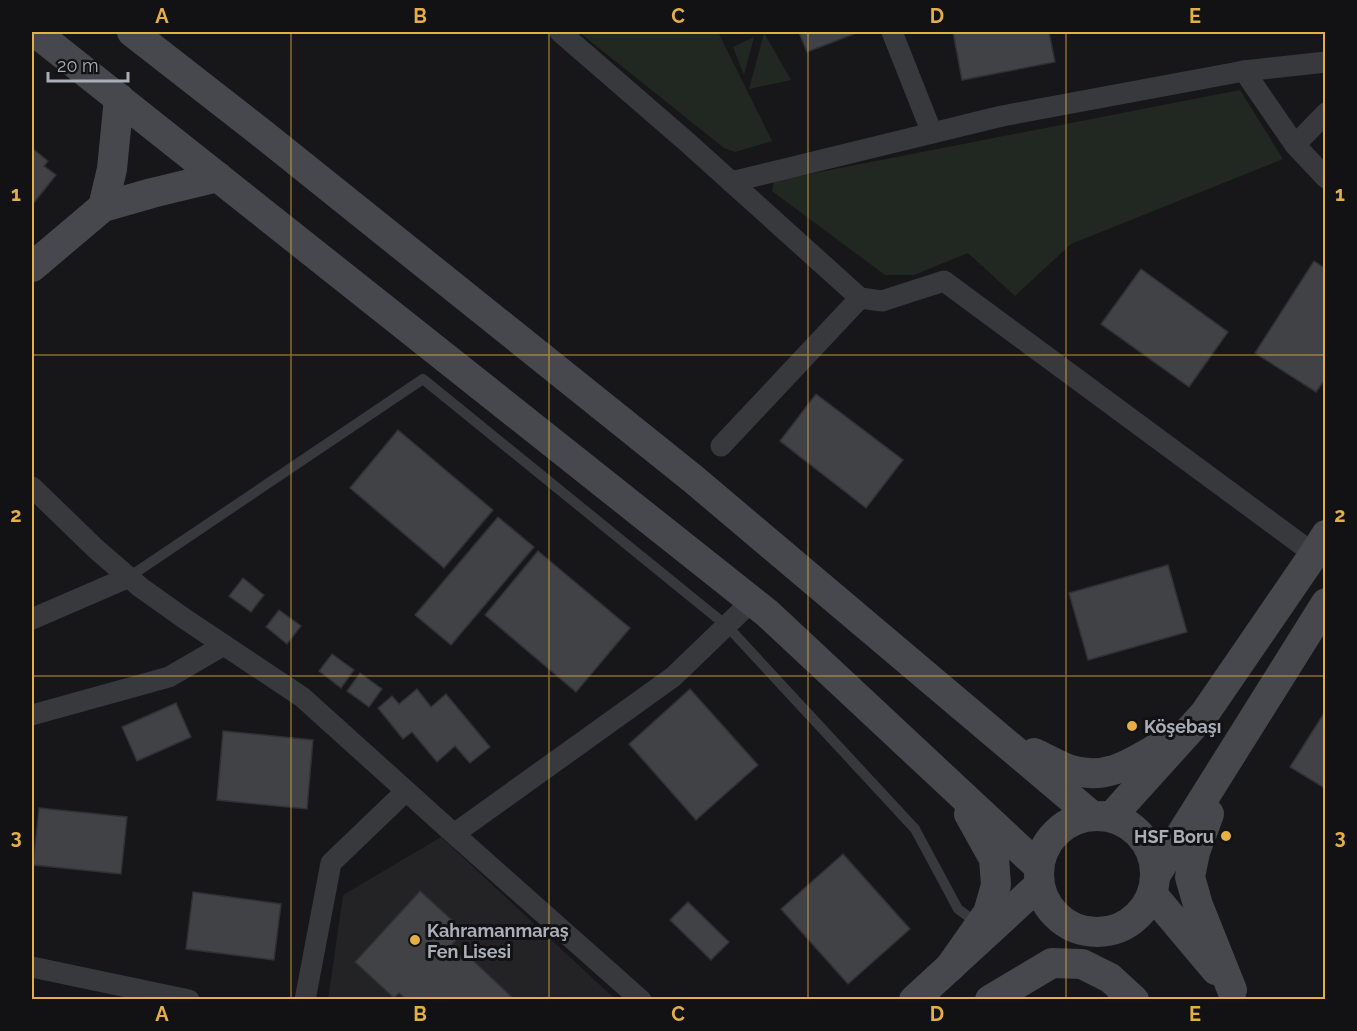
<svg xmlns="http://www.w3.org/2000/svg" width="1357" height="1031" font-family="Raleway,sans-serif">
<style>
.built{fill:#232325}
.green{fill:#212822}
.building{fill:#414245;stroke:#313134;stroke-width:1.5}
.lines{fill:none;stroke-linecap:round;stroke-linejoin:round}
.lane{stroke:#38393d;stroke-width:10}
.street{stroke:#38393d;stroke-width:21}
.secondary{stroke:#46484d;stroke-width:30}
.grid{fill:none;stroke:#e4af43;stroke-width:1.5;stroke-opacity:0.55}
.poi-dot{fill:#e4af43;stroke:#121214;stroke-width:2}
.labels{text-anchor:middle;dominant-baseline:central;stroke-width:6;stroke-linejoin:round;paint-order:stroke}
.poi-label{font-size:18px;font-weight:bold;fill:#aaaeb7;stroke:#121214;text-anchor:start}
.neatline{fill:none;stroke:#e4af43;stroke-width:2}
.grid-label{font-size:20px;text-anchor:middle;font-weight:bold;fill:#e4af43}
</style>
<rect width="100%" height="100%" fill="#171719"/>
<!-- built -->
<path class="built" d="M441 837 615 999 328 1000 343 895Z"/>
<!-- green -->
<g class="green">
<path d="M579 32H718L772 141 735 152 724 148Z"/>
<path d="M764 33 791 80 749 89Z"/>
<path d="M754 37 744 75 733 47Z"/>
<path d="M1240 90 1283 159 1071 244 1015 296 968 253 914 275H885L772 191 774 181Z"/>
</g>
<!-- building -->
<g class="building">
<path d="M799 32H859L807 52Z"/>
<path d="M953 32H1049L1055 62 962 80Z"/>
<path d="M32 148 48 161 44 166 56 175 32 205Z"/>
<path d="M1314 261 1326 269V378L1316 392 1255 353Z"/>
<path d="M1141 269 1228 332 1189 387 1101 324Z"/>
<path d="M816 394 903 460 866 508 780 441Z"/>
<path d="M398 430 493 510 444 568 350 488Z"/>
<path d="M498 517 534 547 451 645 415 615Z"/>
<path d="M538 551 630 628 576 692 485 615Z"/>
<path d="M1168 565 1187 632 1088 660 1069 593Z"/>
<path d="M243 578 264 595 251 612 229 596Z"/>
<path d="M279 610 301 626 287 644 266 627Z"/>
<path d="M332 654 354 670 341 688 319 671Z"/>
<path d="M360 673 382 689 369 707 347 691Z"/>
<path d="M417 689 431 707 446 694 490 747 470 763 455 746 437 762 412 732 403 739 378 708 392 696 399 704Z"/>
<path d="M690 689 758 765 696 820 629 744Z"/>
<path d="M176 703 191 737 137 761 122 727Z"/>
<path d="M1326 710V789L1290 767Z"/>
<path d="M223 731 313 740 307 809 217 800Z"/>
<path d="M39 808 127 817 121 874 33 865Z"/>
<path d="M843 854 910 929 848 984 781 909Z"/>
<path d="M420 891 464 931 448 949 457 958 464 952 515 1000H407L399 993 394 998 355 962Z"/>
<path d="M193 892 281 904 274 960 186 949Z"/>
<path d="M688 902 729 942 711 960 670 920Z"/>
</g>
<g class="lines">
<!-- lane -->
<path class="lane" d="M129 577 423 379 727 626 915 829 958 909 977 923"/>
<!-- street -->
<g class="street">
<path d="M560 32 687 142 860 298 882 301 944 281 1314 554"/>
<path d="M892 32 932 133"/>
<path d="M1244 71 1295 145"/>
<path d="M1326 113 1295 145 1326 178"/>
<path d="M731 182 1002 116 1244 71 1326 62"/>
<path d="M721 446 860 298"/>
<path d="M32 487 96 549 140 587 185 619 302 697 454 834 641 1000"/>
<path d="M32 619 129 577"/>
<path d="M32 715 169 677 224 645"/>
<path d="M454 834 673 677 752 601"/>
<path d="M32 967 189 1000"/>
<path d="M305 1000 331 863 406 791"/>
</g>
<!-- secondary -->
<g class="secondary">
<path d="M35 32 767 613 1039 867"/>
<path d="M132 32 264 135 692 478 1091 815"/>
<path d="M103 207 112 169 119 98"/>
<path d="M32 267 103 207 152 193 218 177"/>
<path d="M1034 753C1045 758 1057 765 1068 769 1108 783 1136 760 1169 741"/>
<path d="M1209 814 1195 852 1190 877 1198 905 1232 990"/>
<circle cx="1097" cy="874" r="58"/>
<path d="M1111 817 1205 713 1314 554 1326 535"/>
<path d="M1155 876 1326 603"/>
<path d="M1152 894 1216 970"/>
<path d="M950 967 988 913 996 885 994 859 969 814"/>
<path d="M914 1000 1039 885"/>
<path d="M990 1000 1052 963 1082 964 1110 978 1134 1000"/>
</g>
</g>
<!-- grid -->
<path class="grid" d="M291 32V1000M549 32V1000M808 32V1000M1066 32V1000M32 355H1326M32 676H1326"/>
<!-- markers -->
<g class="poi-dot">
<circle cx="1132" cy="726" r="6"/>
<circle cx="1226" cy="836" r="6"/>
<circle cx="415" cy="940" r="6"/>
</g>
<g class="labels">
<!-- poi labels -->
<g class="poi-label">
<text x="1144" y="726">Köşebaşı</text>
<text x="1214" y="836" text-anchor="end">HSF Boru</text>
<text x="427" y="930">Kahramanmaraş<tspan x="427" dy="21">Fen Lisesi</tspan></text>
</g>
</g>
<!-- border -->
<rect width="1357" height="1031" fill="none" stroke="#121214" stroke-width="66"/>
<!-- scale -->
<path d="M48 72v9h80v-9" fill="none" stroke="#aaaeb7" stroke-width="3"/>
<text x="57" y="72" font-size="18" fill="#aaaeb7" stroke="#121214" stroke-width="4.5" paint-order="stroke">20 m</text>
<rect x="33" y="33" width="1291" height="965" class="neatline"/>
<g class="grid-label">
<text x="162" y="23">A</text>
<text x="420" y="23">B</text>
<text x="678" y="23">C</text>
<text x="937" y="23">D</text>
<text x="1195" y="23">E</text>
<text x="16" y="201">1</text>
<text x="1340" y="201">1</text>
<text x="16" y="522">2</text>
<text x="1340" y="522">2</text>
<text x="16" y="844">3</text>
<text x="1340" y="844">3</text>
<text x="162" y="1021">A</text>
<text x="420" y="1021">B</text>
<text x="678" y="1021">C</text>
<text x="937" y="1021">D</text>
<text x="1195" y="1021">E</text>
</g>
</svg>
